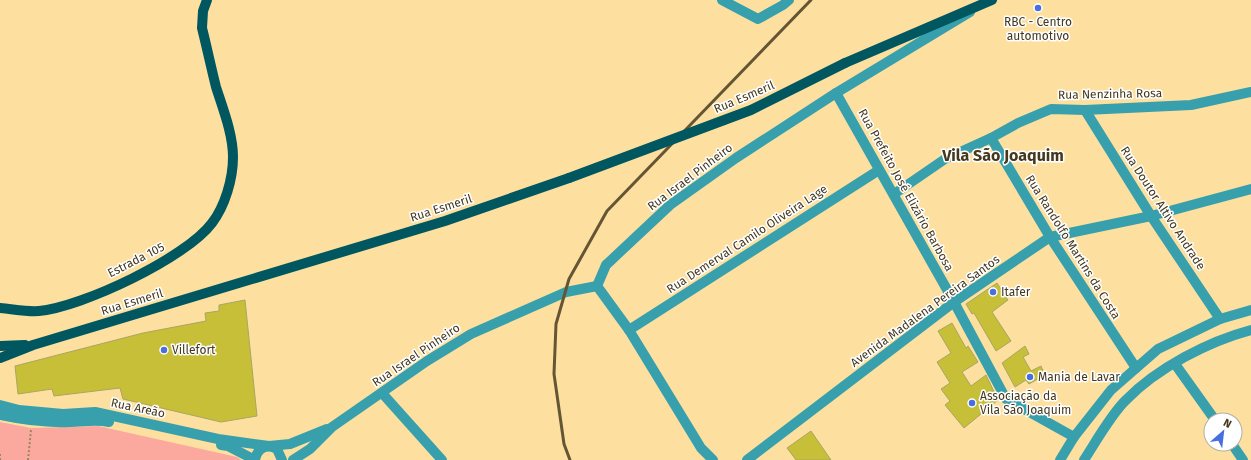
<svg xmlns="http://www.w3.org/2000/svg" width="1251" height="460" font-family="'Fira Sans',sans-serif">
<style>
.green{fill:#fba89f}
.building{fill:#c6bf37;stroke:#a9a664}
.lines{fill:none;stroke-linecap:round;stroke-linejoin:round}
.path{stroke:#9c885b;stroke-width:2;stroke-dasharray:2 2;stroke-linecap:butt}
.minor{stroke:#38a0ac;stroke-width:10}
.major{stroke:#005760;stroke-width:10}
.rail{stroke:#645535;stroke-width:3}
.major-bridge{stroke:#005760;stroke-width:10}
.poi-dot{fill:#476fe2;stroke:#fff;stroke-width:1.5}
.labels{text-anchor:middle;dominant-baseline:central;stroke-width:3;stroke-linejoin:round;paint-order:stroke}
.poi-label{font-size:12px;fill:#44381e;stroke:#fff;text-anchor:start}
.street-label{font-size:12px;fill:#44381e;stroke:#fff}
.district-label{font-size:16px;font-weight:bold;fill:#44381e;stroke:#fff}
</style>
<rect width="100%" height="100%" fill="#fde09f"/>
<!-- green -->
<path class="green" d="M0 422 31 428 98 426 237 457 241 460H0Z"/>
<!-- building -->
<g class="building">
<path d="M997 283 1008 300 992 312 1011 341 996 351 974 313 972 314 966 304Z"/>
<path d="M245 300 257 416 221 422 123 399 120 388 54 396 52 389 18 394 15 366 143 333 206 321 205 313 219 311V305Z"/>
<path d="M952 323 966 348 968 346 978 362 962 372 971 386 986 375 998 400 964 428 945 405 950 401 941 389 950 383 937 362 951 353 938 331Z"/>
<path d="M1025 346 1029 354 1023 357 1031 371 1041 366 1045 375 1029 384 1026 380 1015 387 1002 363Z"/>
<path d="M811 431 831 460H796L787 448Z"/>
</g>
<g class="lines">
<!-- path -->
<g class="path">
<path d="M0 454V460"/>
<path d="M28 460 31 430"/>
</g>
<!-- minor -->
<g class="minor">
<path d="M722 0 758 19 783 5 789 0"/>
<path d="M836 93 954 302 1006 399 1074 437"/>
<path d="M1085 110 1151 216 1220 319"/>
<path d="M991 138 1050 237 1136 368"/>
<path d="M894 194 945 159 991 138 1018 123 1051 109 1085 110 1191 105 1251 92"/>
<path d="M597 286 606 265 670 205 736 158 836 93 970 12"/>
<path d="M597 286 629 330 701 448 713 460"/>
<path d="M629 330 879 170"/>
<path d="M1175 364 1215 420"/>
<path d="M382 393 442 460"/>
<path d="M0 405 19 410 63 414 95 412 218 439 269 446 290 444 327 429"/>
<path d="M0 415C23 420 45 423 69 422 83 422 95 419 109 422"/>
<path d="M1232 444 1243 460"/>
<path d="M221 445 228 446 255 460"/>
<path d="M255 460C257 448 267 443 277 449L282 460"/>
<path d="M293 460 310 449 332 427 427 361 471 334 566 292 597 286"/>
<path d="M747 460 954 302 1050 237 1151 216 1251 189"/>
<path d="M1060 460 1074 437 1111 390 1158 349 1220 319 1251 310"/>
<path d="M1084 460C1095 443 1112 413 1126 400 1157 368 1209 341 1251 330"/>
</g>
<!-- major -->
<g class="major">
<path d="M845 63 992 0"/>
<path d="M0 308C13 309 26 312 39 311 82 307 186 258 212 223 225 206 233 179 233 157 233 134 223 109 216 87 211 67 207 48 202 28L203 11 207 0"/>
<path d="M0 346 25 345"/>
<path d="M0 358 33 345 445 221 569 178"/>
</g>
<!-- rail -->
<path class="rail" d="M570 460 564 444 554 374 556 324 569 279 607 211 811 0"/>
<!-- major-bridge -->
<path class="major-bridge" d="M569 178 751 110 845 63"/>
</g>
<!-- markers -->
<g class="poi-dot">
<circle cx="1038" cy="8" r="4"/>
<circle cx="993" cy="292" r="4"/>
<circle cx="164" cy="350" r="4"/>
<circle cx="1030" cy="377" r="4"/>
<circle cx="972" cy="403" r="4"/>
</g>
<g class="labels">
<!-- poi labels -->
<g class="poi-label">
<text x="1038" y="22" text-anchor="middle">RBC - Centro<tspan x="1038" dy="14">automotivo</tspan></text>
<text x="1001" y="292">Itafer</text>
<text x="172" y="350">Villefort</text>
<text x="1038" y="377">Mania de Lavar</text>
<text x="980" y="396">Associação da<tspan x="980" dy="14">Vila São Joaquim</tspan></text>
</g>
<!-- street labels -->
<g class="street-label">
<text transform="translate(1110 94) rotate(-1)">Rua Nenzinha Rosa</text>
<text transform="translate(744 97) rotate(-23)">Rua Esmeril</text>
<text transform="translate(690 177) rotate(-37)">Rua Israel Pinheiro</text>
<text transform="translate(906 190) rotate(61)">Rua Prefeito José Elizário Barbosa</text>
<text transform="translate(441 208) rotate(-18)">Rua Esmeril</text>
<text transform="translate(1163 208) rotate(57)">Rua Doutor Altivo Andrade</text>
<text transform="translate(747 239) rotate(-33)">Rua Demerval Camilo Oliveira Lage</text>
<text transform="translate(1073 247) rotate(58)">Rua Randolfo Martins da Costa</text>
<text transform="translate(136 260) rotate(-27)">Estrada 105</text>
<text transform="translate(132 302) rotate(-17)">Rua Esmeril</text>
<text transform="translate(925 311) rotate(-36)">Avenida Madalena Pereira Santos</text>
<text transform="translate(416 355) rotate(-34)">Rua Israel Pinheiro</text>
<text transform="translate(138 408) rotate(12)">Rua Areão</text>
</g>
<!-- district labels -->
<g class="district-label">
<text x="1003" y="155">Vila São Joaquim</text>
</g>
</g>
<!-- north arrow -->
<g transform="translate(1223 432) rotate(28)"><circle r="19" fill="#ffffff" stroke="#b4afa5"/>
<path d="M0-3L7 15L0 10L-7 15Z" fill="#476fe2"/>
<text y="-6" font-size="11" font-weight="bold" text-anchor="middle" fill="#44381e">N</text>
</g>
</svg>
